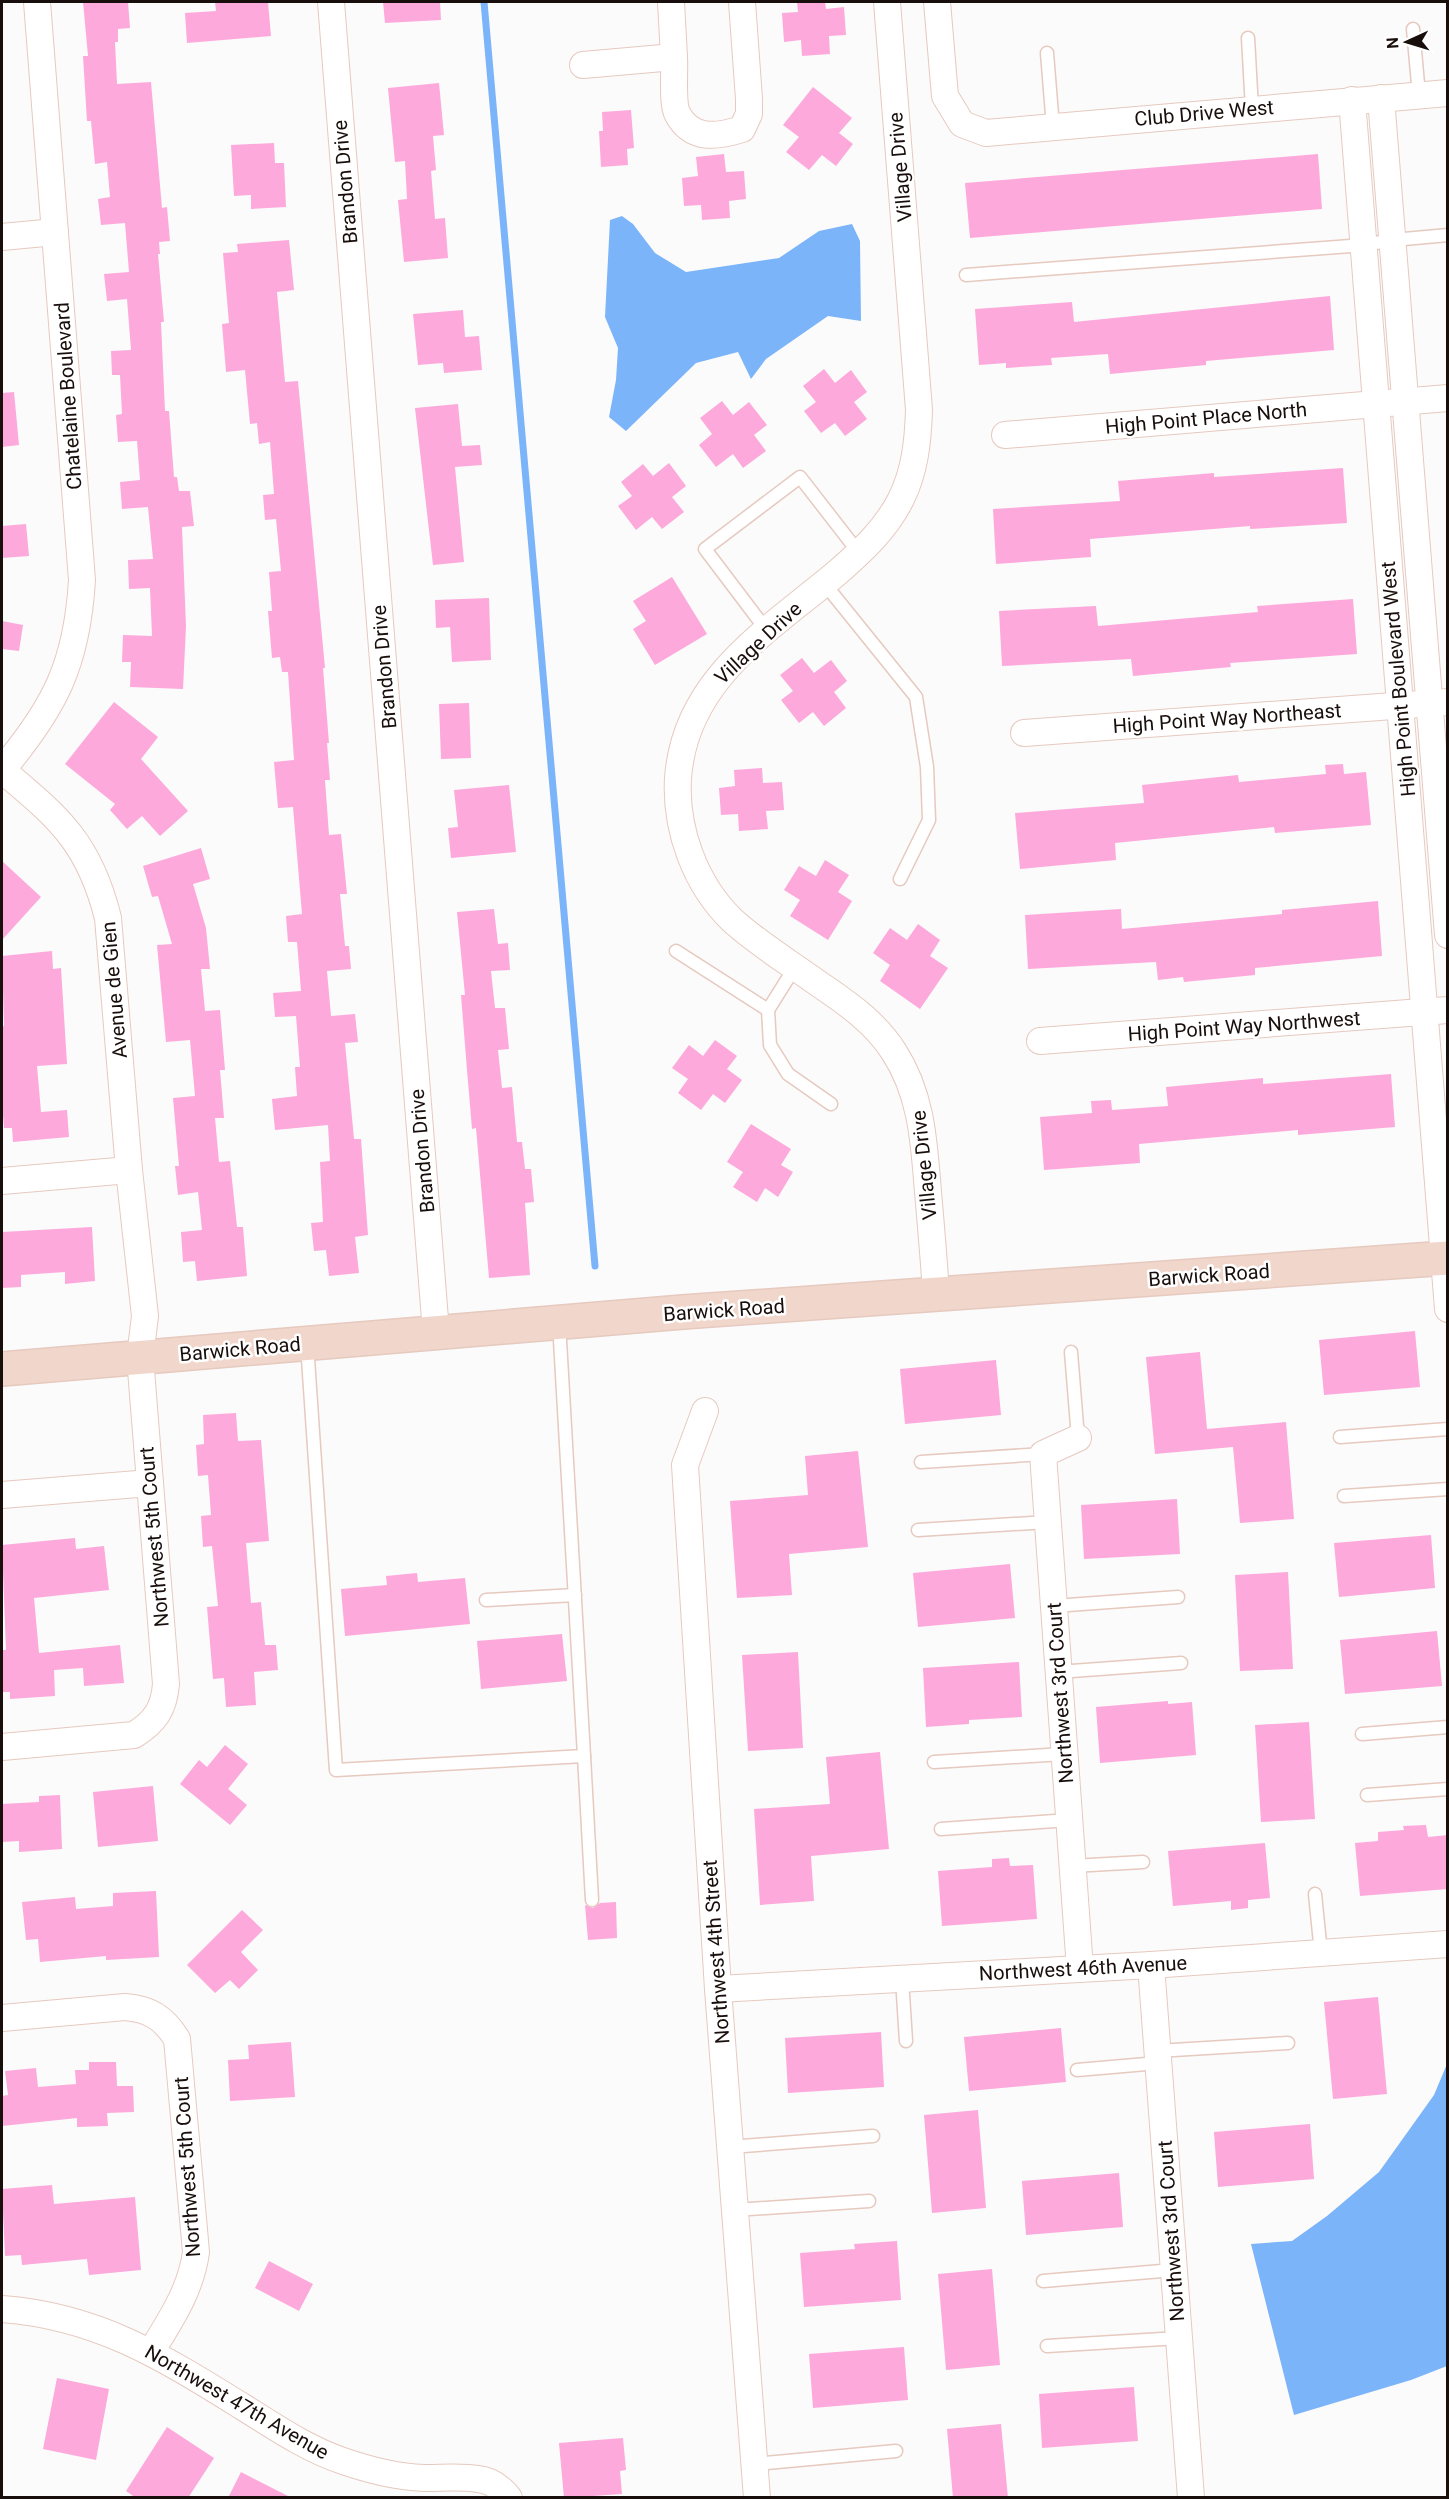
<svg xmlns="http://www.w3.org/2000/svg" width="1449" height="2499" font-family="Roboto,sans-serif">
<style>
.water{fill:#7bb4f9}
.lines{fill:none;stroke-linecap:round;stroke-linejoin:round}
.stream{stroke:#7bb4f9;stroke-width:7}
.building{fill:#fda9db}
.lane-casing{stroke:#e6c9bf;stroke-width:15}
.street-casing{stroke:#e6c9bf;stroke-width:28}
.secondary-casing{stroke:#e6c9bf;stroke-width:36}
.lane{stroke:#fff;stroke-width:12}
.street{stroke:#fff;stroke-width:26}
.secondary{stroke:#f1d7cb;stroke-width:33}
.labels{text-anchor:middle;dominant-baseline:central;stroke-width:5;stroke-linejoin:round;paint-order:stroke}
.street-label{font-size:20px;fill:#180e0b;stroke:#fff}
</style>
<rect width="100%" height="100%" fill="#fbfbfb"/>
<!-- water -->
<g class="water">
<path d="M622 216 633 224 655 253 686 272 779 258 819 231 852 224 860 241 861 321 828 316 766 359 751 379 738 352 696 363 626 431 609 417 616 380 618 348 605 317 610 220Z"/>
<path d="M1447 2064V2366L1411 2380 1294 2415 1251 2244 1292 2241 1327 2216 1379 2172 1434 2095Z"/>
</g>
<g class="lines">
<!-- stream -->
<path class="stream" d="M484 2 595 1266"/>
</g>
<!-- building -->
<g class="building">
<path d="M83 2H128L130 28 118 29V42H115L117 84 151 82 162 208 167 207 170 241 159 242 160 254H158L164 322H161L165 411H169L174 477H177L179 491H190L194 526 182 527 186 626 183 689 130 687 131 662H122L123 635 152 636 150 588 129 589 128 560 153 559 148 507 122 509 120 482 140 480 137 441 118 442 116 415 122 414 120 375H112L111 351 131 350 127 299 107 301 104 274 129 272 125 223 101 225 98 199 110 197 107 162 95 164 91 121H87L83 56H88Z"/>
<path d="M215 2H268L271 36 187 43 185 13 216 11Z"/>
<path d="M383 2H440L441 20 385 23Z"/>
<path d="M797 2H825L826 9 844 7 846 35 829 36 830 54 802 56 801 40 784 42 782 13 798 12Z"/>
<path d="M439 83 444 135 433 136 436 170 431 171 435 219 445 218 448 258 404 262 398 200 407 199 405 161 395 162 388 88Z"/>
<path d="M813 87 852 118 839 133 853 144 836 166 822 155 809 170 786 152 799 137 783 125Z"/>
<path d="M631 110 634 148 627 149 628 165 601 167 599 131H603L602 112Z"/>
<path d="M274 143 275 163H284L286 207 251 209V195L234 196 231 145Z"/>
<path d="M724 154 726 172 744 171 746 199 729 201 730 218 702 220 701 205 684 206 682 178 698 176 696 157Z"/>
<path d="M1318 154 1322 209 970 238 965 183Z"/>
<path d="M289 240 294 290 277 292 285 382 298 381 325 668H323L329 743H327L330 780H325L329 835 341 834 347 894H340L345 946H349L351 969 327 971 331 1016 355 1014 358 1042 345 1043 354 1139H361L368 1235 355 1237 359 1273 329 1276 326 1250 314 1251 311 1223 323 1222 320 1162 330 1161 328 1125 275 1130 272 1099 297 1096 295 1067H300L296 1016 275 1017 273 993 301 991 297 942H288L286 916 302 914 293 807 278 808 274 762 294 760 288 672H282L280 657 272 658 268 611H272L269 572 281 571 276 519 265 520 263 495 274 494 270 442 259 444 257 423 250 424 245 370 226 372 222 324 229 323 223 253 238 252 237 244Z"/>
<path d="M1330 296 1334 350 1206 361V365L1110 374 1108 354 1051 358 1052 365 1006 368V363L979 365 975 309 1072 302 1074 322Z"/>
<path d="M463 310 465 337 479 336 482 370 444 373 443 363 418 365 413 314Z"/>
<path d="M824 369 835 383 851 370 867 392 854 402 867 419 845 436 835 423 821 433 804 411 816 402 803 386Z"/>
<path d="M14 392 19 445 2 447V393Z"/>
<path d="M722 401 733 415 749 402 767 425 754 435 766 451 743 468 733 454 716 467 699 445 712 434 700 418Z"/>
<path d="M458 404 462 446 480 445 482 465 455 467 464 562 433 565 415 408Z"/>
<path d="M669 463 686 486 672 497 684 512 662 529 652 517 636 530 618 506 632 496 621 482 643 464 653 476Z"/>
<path d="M1343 468 1347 523 1250 529V526L1090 539 1091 557 996 564 993 509 1120 501 1118 481 1214 473V477Z"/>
<path d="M26 524 29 556 2 558V526Z"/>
<path d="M672 577 707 634 655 665 633 629 646 621 633 601Z"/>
<path d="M489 598 491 660 452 662 450 627 436 628 435 600Z"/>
<path d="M1353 599 1357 654 1230 663 1231 667 1133 676 1131 659 1002 666 999 611 1096 606 1098 626 1258 612 1257 606Z"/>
<path d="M2 621 23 625 19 651 2 649Z"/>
<path d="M802 658 814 673 831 660 847 681 834 692 846 708 824 726 813 712 799 723 781 700 793 691 780 675Z"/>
<path d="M114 702 158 737 141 759 188 811 160 836 142 816 127 829 110 810 115 804 65 764Z"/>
<path d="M469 703 471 758 441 759 439 704Z"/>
<path d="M1343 764 1344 774 1366 772 1371 825 1275 833 1274 827 1115 843 1116 860 1020 869 1015 813 1144 803 1142 785 1238 775 1239 782 1326 774 1325 765Z"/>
<path d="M762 768 763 783 782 782 784 810 766 811 768 829 739 831 738 814 721 815 719 788 735 786 734 770Z"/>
<path d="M509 785 516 852 451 858 448 828 458 827 454 790Z"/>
<path d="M201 848 210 879 193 884 206 928 210 969H201L205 1011 220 1010 225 1070H220L224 1118H215L219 1162 230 1161 237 1227H243L247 1276 197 1281 195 1261 183 1262 181 1232 202 1230 198 1192 178 1195 175 1166H179L173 1098 195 1096 190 1040 166 1042 157 945 172 944 158 896 152 897 143 866Z"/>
<path d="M825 860 849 875 838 892 852 901 828 940 790 916 800 900 784 890 799 866 816 876Z"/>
<path d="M2 861 41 897 2 940Z"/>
<path d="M1378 901 1382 956 1255 968V975L1184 982 1183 977 1158 980 1156 962 1028 969 1025 915 1121 909 1122 929 1282 914V910Z"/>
<path d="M494 909 498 944 508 943 510 970 491 971 495 1008H505L509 1049 498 1050 502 1088 512 1087 517 1142H522L525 1169H531L534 1202 525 1203 530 1275 489 1278 476 1128 472 1129 467 1070 461 995H465L457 912Z"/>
<path d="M918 924 940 940 930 956 948 968 920 1009 880 981 890 965 873 953 890 928 907 940Z"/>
<path d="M52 951 53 969 61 968 67 1064 37 1066 41 1112 67 1110 69 1137 13 1142 12 1128H4L2 1102V1026H4L2 956Z"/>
<path d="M715 1040 737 1056 727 1069 742 1080 725 1103 713 1094 701 1110 678 1093 688 1079 672 1068 689 1045 703 1056Z"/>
<path d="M1391 1074 1395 1127 1298 1135V1130L1139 1144 1140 1163 1044 1170 1040 1117 1092 1113 1091 1101 1111 1100 1112 1110 1168 1106 1166 1087 1263 1078V1084Z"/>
<path d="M751 1124 791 1149 781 1165 793 1172 778 1197 765 1188 757 1202 733 1187 743 1172 727 1162Z"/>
<path d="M92 1227 95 1281 65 1284V1272L21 1275V1287L2 1288V1232Z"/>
<path d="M1415 1331 1420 1387 1324 1395 1319 1340Z"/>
<path d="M1200 1352 1207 1429 1286 1422 1294 1519 1240 1523 1233 1447 1155 1454 1146 1357Z"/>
<path d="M996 1360 1001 1415 905 1424 900 1369Z"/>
<path d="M236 1413 238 1441 261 1440 269 1541 246 1543 251 1603 261 1602 265 1645H276L278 1670 254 1672 256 1705 226 1707 224 1678 213 1679 207 1607 218 1606 212 1546 203 1547 201 1516 211 1515 208 1475 198 1476 196 1445 204 1444 203 1415Z"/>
<path d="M858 1451 868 1547 789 1554 792 1595 737 1598 730 1501 808 1495 805 1456Z"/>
<path d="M1177 1499 1180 1554 1084 1559 1081 1505Z"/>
<path d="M1431 1535 1435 1588 1339 1597 1334 1543Z"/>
<path d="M75 1538 76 1549 104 1546 109 1590 34 1598 39 1653 120 1645 124 1683 84 1686 83 1668 54 1670 55 1696 10 1699V1692H2V1650H6L2 1545Z"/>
<path d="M1010 1564 1015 1618 918 1627 913 1573Z"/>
<path d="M1288 1572 1293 1669 1240 1671 1235 1575Z"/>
<path d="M417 1573 418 1582 465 1578 470 1624 345 1636 341 1589 387 1585 386 1576Z"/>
<path d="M1437 1631 1442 1686 1345 1694 1340 1640Z"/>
<path d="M562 1634 567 1681 481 1689 477 1641Z"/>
<path d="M798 1652 803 1748 748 1751 742 1655Z"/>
<path d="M1019 1662 1022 1717 969 1720V1724L926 1727 923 1668Z"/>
<path d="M1168 1701V1704L1192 1702 1196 1755 1100 1763 1096 1707Z"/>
<path d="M1309 1722 1315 1819 1261 1822 1255 1725Z"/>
<path d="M225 1745 248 1764 228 1789 247 1805 230 1825 180 1784 199 1760 207 1767Z"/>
<path d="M880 1752 889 1849 811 1856 814 1901 760 1905 754 1809 830 1804 826 1757Z"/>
<path d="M153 1786 158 1841 98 1847 93 1792Z"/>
<path d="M60 1795 62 1849 19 1852V1841L2 1842V1804L39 1802V1796Z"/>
<path d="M1426 1825 1428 1837 1448 1835V1889L1360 1896 1355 1843 1378 1841V1832L1404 1830 1403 1826Z"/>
<path d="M1265 1843 1270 1898 1248 1900V1908L1231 1910V1901L1173 1906 1168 1851Z"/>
<path d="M1009 1858 1010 1866 1033 1865 1037 1919 942 1926 938 1871 992 1867V1859Z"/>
<path d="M156 1891 159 1957 106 1960V1956L40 1962 38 1939 26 1940 22 1902 75 1897 76 1909 113 1906V1893Z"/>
<path d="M616 1902 617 1938 588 1940 585 1905 593 1908 600 1903Z"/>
<path d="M242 1910 263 1930 241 1952 258 1970 239 1989 230 1980 215 1993 187 1965Z"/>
<path d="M1378 1997 1387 2094 1333 2099 1324 2002Z"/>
<path d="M1061 2028 1066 2082 969 2091 964 2037Z"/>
<path d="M881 2032 884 2087 788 2093 785 2038Z"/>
<path d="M291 2042 295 2097 230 2101 228 2060 249 2059 248 2045Z"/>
<path d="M89 2062H116L117 2086H133L134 2112 107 2113 108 2126 77 2127V2118L2 2126V2096L8 2095 5 2071 36 2068 38 2087 76 2084 75 2070H89Z"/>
<path d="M978 2110 986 2208 932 2213 924 2115Z"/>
<path d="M1310 2124 1314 2179 1218 2187 1214 2132Z"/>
<path d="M1119 2173 1123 2227 1026 2235 1022 2181Z"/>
<path d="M52 2185 54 2204 135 2197 141 2270 89 2275 87 2259 22 2265 21 2255 5 2256 2 2189Z"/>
<path d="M897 2241 901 2300 804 2307 800 2253 855 2249 854 2244Z"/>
<path d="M269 2261 313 2284 299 2311 255 2288Z"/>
<path d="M992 2269 1000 2365 946 2370 938 2274Z"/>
<path d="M904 2347 908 2400 813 2408 809 2354Z"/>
<path d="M57 2378 109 2389 96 2460 43 2449Z"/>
<path d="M1134 2387 1138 2441 1042 2448 1039 2394Z"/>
<path d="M1001 2424 1008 2498H953L947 2429Z"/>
<path d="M167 2427 214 2458 188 2498H136L126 2491Z"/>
<path d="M623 2438 626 2470 620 2471 622 2494 564 2498 559 2443Z"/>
<path d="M241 2472 292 2498H228Z"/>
</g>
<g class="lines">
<defs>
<g id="lane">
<path d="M1413 29 1419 95"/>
<path d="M1248 38 1252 109"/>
<path d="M1047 53 1053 127"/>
<path d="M966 275 1364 245 1393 240 1448 235"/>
<path d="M824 583 916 697 927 767 929 820 900 879"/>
<path d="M767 631 705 549 800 477 859 553"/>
<path d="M676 951 768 1010"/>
<path d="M795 967 768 1010 770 1045 788 1074 831 1104"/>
<path d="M307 1344 336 1770 584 1756 559 1323"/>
<path d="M1071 1352 1078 1438"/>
<path d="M1340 1437 1448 1429"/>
<path d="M921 1462 1043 1454"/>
<path d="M1344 1496 1448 1489"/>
<path d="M918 1530 1048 1522"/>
<path d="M486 1600 575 1595"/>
<path d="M1054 1606 1178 1597"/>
<path d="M1058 1672 1181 1663"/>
<path d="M1362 1734 1448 1727"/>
<path d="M584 1756 592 1900"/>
<path d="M934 1762 1063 1754"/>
<path d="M1367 1795 1448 1789"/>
<path d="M941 1829 1069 1820"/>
<path d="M1072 1866 1143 1862"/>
<path d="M1315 1894 1321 1953"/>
<path d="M902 1979 906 2041"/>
<path d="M1157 2051 1288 2043"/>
<path d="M1077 2070 1158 2063"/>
<path d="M730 2147 873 2136"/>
<path d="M735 2210 869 2201"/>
<path d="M1043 2281 1174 2270"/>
<path d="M1047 2346 1179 2338"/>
<path d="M755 2464 896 2451"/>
</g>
<g id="street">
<path d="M331 2 436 1332"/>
<path d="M887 2 919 410C918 441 915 471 901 499 886 529 863 550 838 572 769 630 685 679 678 778 675 829 695 884 732 920 758 944 790 963 819 984 847 1003 876 1023 894 1052 922 1095 924 1143 928 1192 931 1226 934 1260 936 1294"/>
<path d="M937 2 945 96 962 124 986 133 1448 93"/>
<path d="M674 57C675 70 672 102 677 113 691 141 717 137 742 129L749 114V99L742 2"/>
<path d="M583 65 674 57 671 2"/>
<path d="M1381 98 1448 935"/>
<path d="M1352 100 1448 1309"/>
<path d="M2 237 55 232"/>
<path d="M1005 435 1448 398"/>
<path d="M1024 733 1448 702"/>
<path d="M2 770C55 707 77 664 82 580L37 2"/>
<path d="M1040 1041 1448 1010"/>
<path d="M2 1181 129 1170"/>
<path d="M705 1411 685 1465 718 1989 757 2498"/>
<path d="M1078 1438 1043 1454 1080 1969"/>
<path d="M2 1495 150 1483"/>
<path d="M2 1747 134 1735C155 1722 164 1709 166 1684L140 1357 145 1316 129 1170 108 918C89 842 59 818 2 770"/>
<path d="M1151 1965 1191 2498"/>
<path d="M718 1989 1151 1965 1448 1944"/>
<path d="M2 2018 125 2007C150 2009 164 2018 177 2039L196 2252C191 2290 171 2319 151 2352"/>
<path d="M2 2309C98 2316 164 2358 243 2407 275 2427 307 2449 343 2461 369 2470 397 2477 424 2478 442 2478 461 2476 478 2479 490 2480 501 2488 509 2498"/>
</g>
<path id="secondary" d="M2 1369 683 1312 1448 1258"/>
</defs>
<!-- lane casing -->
<use href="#lane" class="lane-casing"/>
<!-- street casing -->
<use href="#street" class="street-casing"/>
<!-- secondary casing -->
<use href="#secondary" class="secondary-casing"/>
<!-- lane -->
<use href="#lane" class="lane"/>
<!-- street -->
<use href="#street" class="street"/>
<!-- secondary -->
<use href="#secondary" class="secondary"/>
</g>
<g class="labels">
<!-- street labels -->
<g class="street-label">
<text transform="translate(1204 113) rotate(-5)">Club Drive West</text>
<text transform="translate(900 167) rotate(-95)">Village Drive</text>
<text transform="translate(345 182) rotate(-95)">Brandon Drive</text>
<text transform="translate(68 396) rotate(-94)">Chatelaine Boulevard</text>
<text transform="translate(1206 418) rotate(-5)">High Point Place North</text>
<text transform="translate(758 643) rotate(-43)">Village Drive</text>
<text transform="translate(384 667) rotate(-95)">Brandon Drive</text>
<text transform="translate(1398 679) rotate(-95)">High Point Boulevard West</text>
<text transform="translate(1227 718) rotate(-4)">High Point Way Northeast</text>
<text transform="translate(114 990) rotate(-95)">Avenue de Gien</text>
<text transform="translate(1244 1026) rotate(-4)">High Point Way Northwest</text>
<text transform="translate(422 1151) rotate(-95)">Brandon Drive</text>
<text transform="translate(924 1165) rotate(-96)">Village Drive</text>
<text transform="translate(1209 1275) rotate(-4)">Barwick Road</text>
<text transform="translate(724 1310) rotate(-4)">Barwick Road</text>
<text transform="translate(240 1349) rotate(-5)">Barwick Road</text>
<text transform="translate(154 1537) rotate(-95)">Northwest 5th Court</text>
<text transform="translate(1060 1693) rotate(-94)">Northwest 3rd Court</text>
<text transform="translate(716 1952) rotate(-94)">Northwest 4th Street</text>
<text transform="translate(1083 1968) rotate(-3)">Northwest 46th Avenue</text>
<text transform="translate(187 2167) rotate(-94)">Northwest 5th Court</text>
<text transform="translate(1171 2231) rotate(-94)">Northwest 3rd Court</text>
<text transform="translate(237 2402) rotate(30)">Northwest 47th Avenue</text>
</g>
</g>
<!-- border -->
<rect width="1449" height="2499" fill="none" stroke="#180e0b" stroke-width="6"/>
<!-- north arrow -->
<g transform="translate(1407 42) rotate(266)" stroke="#ffffff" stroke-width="4.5" paint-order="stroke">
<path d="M0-4.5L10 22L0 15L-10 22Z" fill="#180e0b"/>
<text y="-9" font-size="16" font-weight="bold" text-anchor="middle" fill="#180e0b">N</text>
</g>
</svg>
